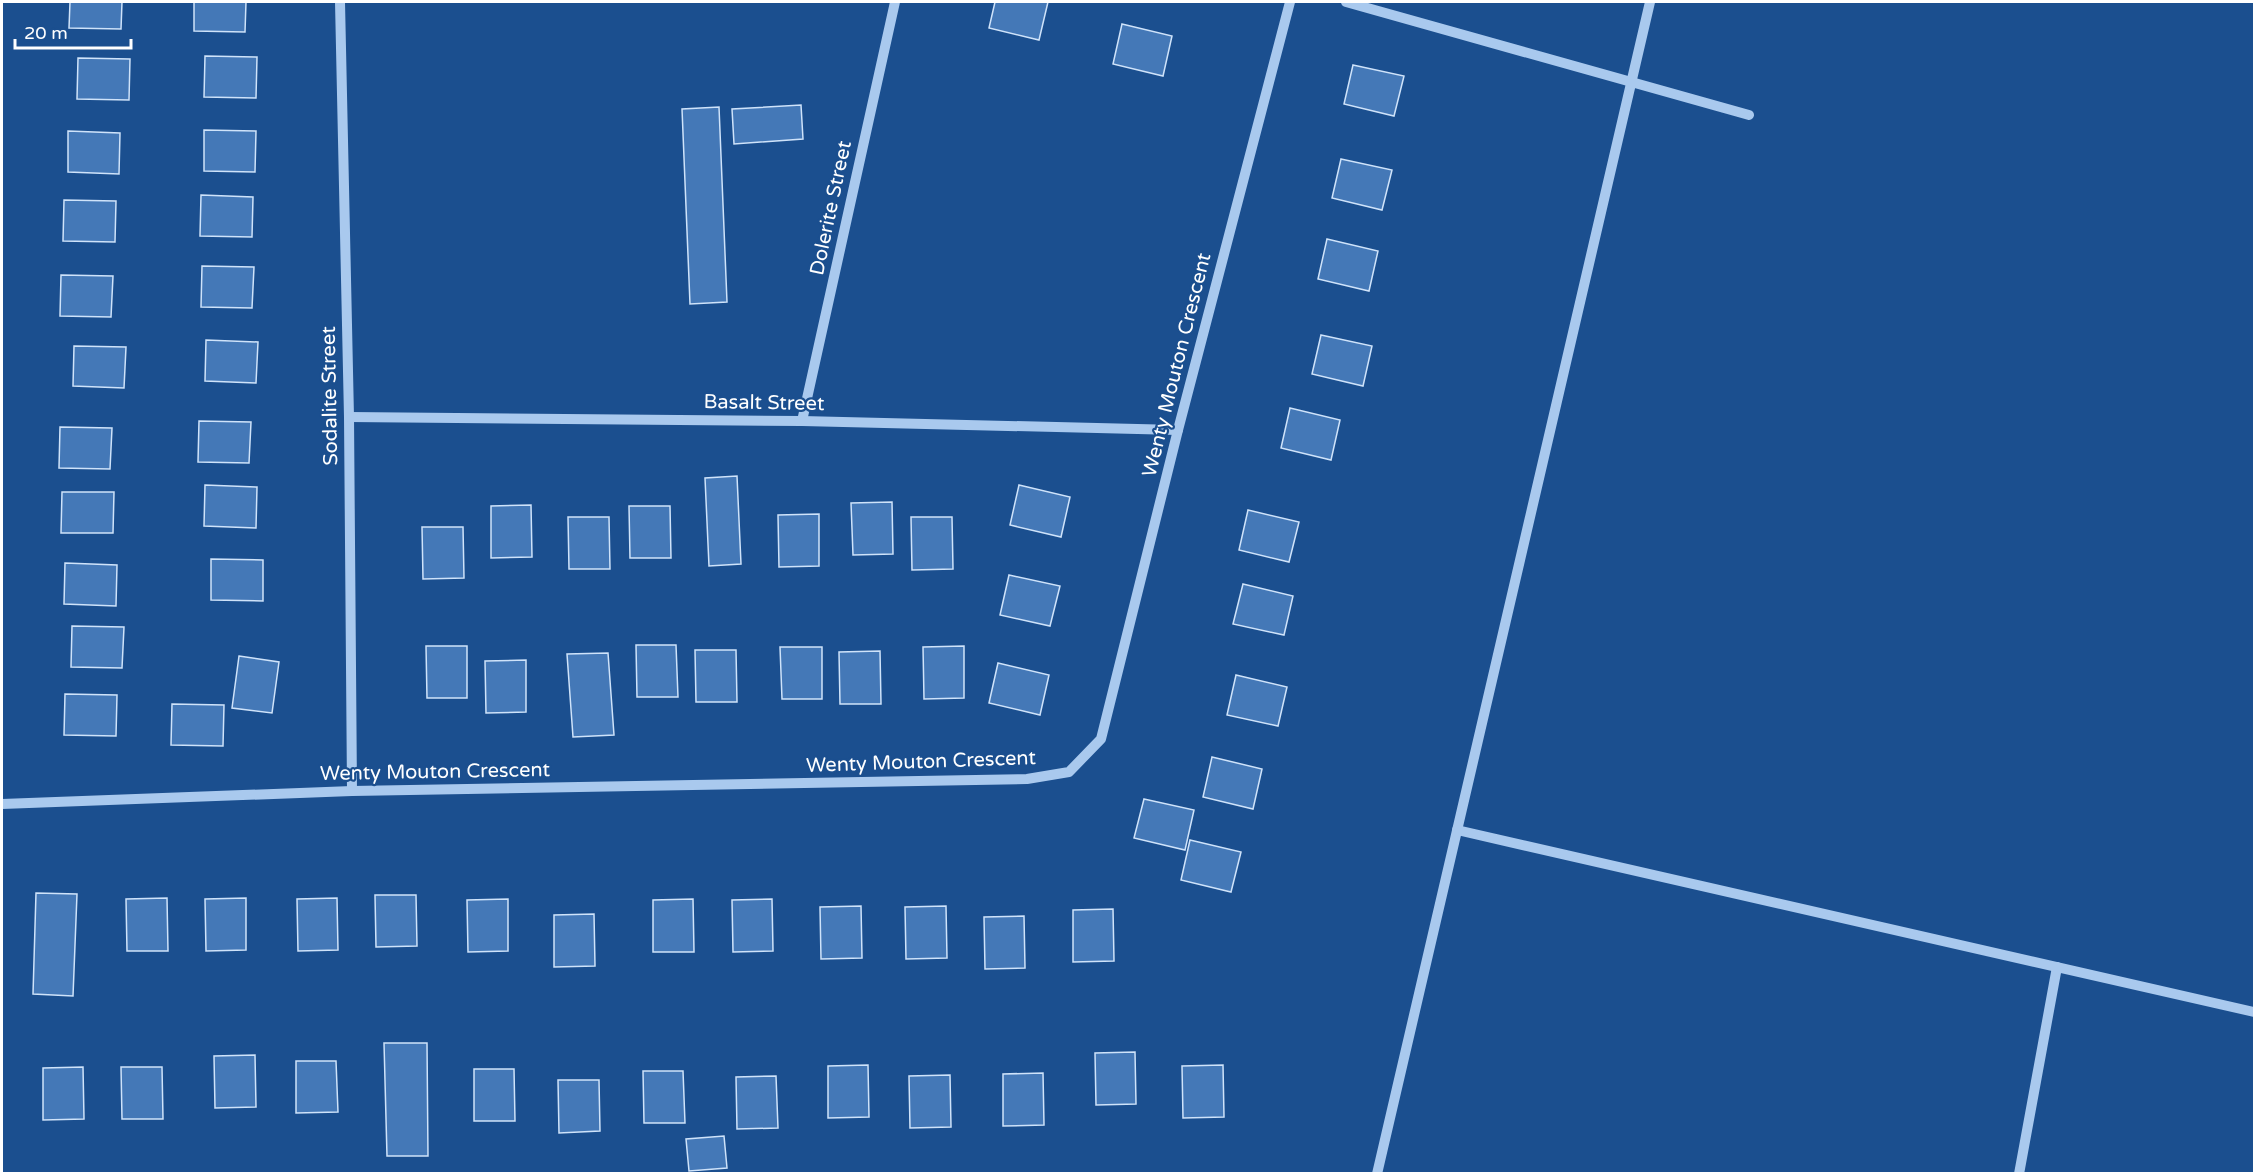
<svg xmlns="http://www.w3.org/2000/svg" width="2256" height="1175" font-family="'Varela Round',sans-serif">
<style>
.building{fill:#4478b7;stroke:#cfe3fa;stroke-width:1.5}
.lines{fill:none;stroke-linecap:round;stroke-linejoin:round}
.minor{stroke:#a9c9ee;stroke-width:10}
.labels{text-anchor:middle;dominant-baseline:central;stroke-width:4.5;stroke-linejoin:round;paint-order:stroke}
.street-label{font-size:20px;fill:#fff;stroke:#1b4f8f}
</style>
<rect width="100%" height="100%" fill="#1b4f8f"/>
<!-- building -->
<g class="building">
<path d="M70 2H122L121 29 69 28Z"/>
<path d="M194 2H246L245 32 194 31Z"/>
<path d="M995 2H1048L1039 40 989 28Z"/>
<path d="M1122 24 1172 36 1163 76 1113 64Z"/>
<path d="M205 56 257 57 256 98 204 97Z"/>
<path d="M78 58 130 59 129 100 77 99Z"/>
<path d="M1353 65 1404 76 1394 116 1344 104Z"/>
<path d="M801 105 803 139 734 144 732 109Z"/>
<path d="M719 107 727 302 690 304 682 109Z"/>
<path d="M204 130 256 131 255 172 204 171Z"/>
<path d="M68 131 120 133 119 174 68 172Z"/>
<path d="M1341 159 1392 170 1382 210 1332 198Z"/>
<path d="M201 195 253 197 252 237 200 236Z"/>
<path d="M64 200 116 201 115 242 63 241Z"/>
<path d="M1327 239 1378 251 1369 291 1318 279Z"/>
<path d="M202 266 254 267 252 308 201 307Z"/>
<path d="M61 275 113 276 111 317 60 316Z"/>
<path d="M1321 335 1372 346 1363 386 1312 374Z"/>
<path d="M206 340 258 342 256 383 205 381Z"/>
<path d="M74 346 126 347 124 388 73 386Z"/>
<path d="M1290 408 1340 420 1331 460 1281 448Z"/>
<path d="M199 421 251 422 249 463 198 462Z"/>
<path d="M60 427 112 428 110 469 59 468Z"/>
<path d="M737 476 741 564 709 566 705 478Z"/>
<path d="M205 485 257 487 256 528 204 526Z"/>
<path d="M1019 485 1070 497 1061 537 1010 525Z"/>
<path d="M62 492H114L113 533H61Z"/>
<path d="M892 502 893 554 853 555 851 503Z"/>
<path d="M531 505 532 557 491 558V506Z"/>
<path d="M629 506H670L671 558H630Z"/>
<path d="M1248 510 1299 522 1289 562 1239 550Z"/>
<path d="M819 514V566L779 567 778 515Z"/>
<path d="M568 517H609L610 569H569Z"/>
<path d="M911 517H952L953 569 912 570Z"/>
<path d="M422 527H463L464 578 423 579Z"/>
<path d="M211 559 263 560V601L211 600Z"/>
<path d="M65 563 117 565 116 606 64 604Z"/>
<path d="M1009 575 1060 586 1050 626 1000 615Z"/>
<path d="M1243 584 1293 596 1284 635 1233 624Z"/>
<path d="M72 626 124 627 122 668 71 667Z"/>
<path d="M636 645H676L678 697H637Z"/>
<path d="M426 646H467V698H427Z"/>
<path d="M964 646V698L924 699 923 647Z"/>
<path d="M780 647H822V699H782Z"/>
<path d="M695 650H736L737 702H696Z"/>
<path d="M880 651 881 704H840L839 652Z"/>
<path d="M608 653 614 735 573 737 567 654Z"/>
<path d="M239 656 279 662 272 713 232 708Z"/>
<path d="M526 660V712L486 713 485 661Z"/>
<path d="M998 663 1049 675 1040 715 989 703Z"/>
<path d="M1236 675 1287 687 1278 726 1227 715Z"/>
<path d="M65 694 117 695 116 736 64 735Z"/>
<path d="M172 704 224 705 223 746 171 745Z"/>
<path d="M1212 757 1262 769 1253 809 1203 797Z"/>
<path d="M1144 799 1194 810 1185 850 1134 838Z"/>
<path d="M1190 840 1241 852 1231 892 1181 880Z"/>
<path d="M36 893 77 894 73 996 33 994Z"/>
<path d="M375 895H416L417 946 376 947Z"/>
<path d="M167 898 168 951H127L126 899Z"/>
<path d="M246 898V950L206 951 205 899Z"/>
<path d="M337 898 338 950 298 951 297 899Z"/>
<path d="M508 899V951L468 952 467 900Z"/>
<path d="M693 899 694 952H653V900Z"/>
<path d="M772 899 773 951 733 952 732 900Z"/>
<path d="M861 906 862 958 821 959 820 907Z"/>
<path d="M946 906 947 958 906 959 905 907Z"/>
<path d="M1113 909 1114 961 1073 962V910Z"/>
<path d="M594 914 595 966 554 967V915Z"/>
<path d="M1024 916 1025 968 985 969 984 917Z"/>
<path d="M384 1043H427L428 1156H387Z"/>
<path d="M1135 1052 1136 1104 1096 1105 1095 1053Z"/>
<path d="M255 1055 256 1107 215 1108 214 1056Z"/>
<path d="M296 1061H336L338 1112 296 1113Z"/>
<path d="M868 1065 869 1117 828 1118V1066Z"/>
<path d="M1223 1065 1224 1117 1183 1118 1182 1066Z"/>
<path d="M83 1067 84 1119 43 1120V1068Z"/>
<path d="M121 1067H162L163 1119H122Z"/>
<path d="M474 1069H514L515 1121H474Z"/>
<path d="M643 1071H683L685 1123H644Z"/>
<path d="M1043 1073 1044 1125 1003 1126V1074Z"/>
<path d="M950 1075 951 1127 910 1128 909 1076Z"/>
<path d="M776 1076 778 1128 737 1129 736 1077Z"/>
<path d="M558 1080H599L600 1131 559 1133Z"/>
<path d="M724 1136 727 1168 689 1171 686 1139Z"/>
</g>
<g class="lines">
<!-- minor -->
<g class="minor">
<path d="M340 2 349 417 352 791"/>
<path d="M1346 2 1749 115"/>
<path d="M349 417 802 421 1178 430"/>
<path d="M802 421 895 2"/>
<path d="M2 804 352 791 1027 779 1069 772 1101 739 1178 430 1290 2"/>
<path d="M1457 830 2254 1012"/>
<path d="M1377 1174 1650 2"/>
<path d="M2019 1174 2057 967"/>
</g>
</g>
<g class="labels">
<!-- street labels -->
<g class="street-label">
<text transform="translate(831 208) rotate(-78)">Dolerite Street</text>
<text transform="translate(1177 365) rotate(-76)">Wenty Mouton Crescent</text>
<text transform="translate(330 396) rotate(-91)">Sodalite Street</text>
<text transform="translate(764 403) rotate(1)">Basalt Street</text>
<text transform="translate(921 762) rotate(-2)">Wenty Mouton Crescent</text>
<text transform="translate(435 772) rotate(-1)">Wenty Mouton Crescent</text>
</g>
</g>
<!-- border -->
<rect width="2256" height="1175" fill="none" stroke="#ffffff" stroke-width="6"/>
<!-- scale -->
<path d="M15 39v9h116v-9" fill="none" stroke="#ffffff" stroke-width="3"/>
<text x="24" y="39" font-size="18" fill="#ffffff" stroke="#1b4f8f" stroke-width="4.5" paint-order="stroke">20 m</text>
</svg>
